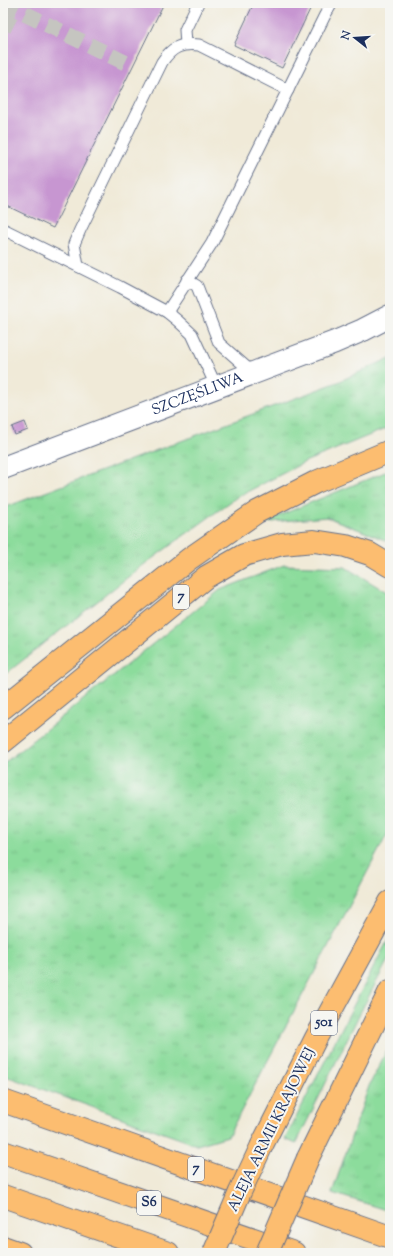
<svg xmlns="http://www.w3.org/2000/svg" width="393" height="1256" font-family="'Sorts Mill Goudy',serif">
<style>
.grass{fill:url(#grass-tufts);stroke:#54867d}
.building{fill:#c796d1}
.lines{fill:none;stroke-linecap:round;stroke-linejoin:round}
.pedestrian-tunnel{stroke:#c5c5c0;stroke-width:16;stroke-dasharray:16 8;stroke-linecap:butt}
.service-casing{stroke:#667089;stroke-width:13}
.tertiary-casing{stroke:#667089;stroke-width:24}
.primary-casing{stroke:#667089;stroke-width:24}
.motorway-casing{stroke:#667089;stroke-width:24}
.service{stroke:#fff;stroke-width:11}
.tertiary{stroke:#fff;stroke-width:22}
.primary{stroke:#fcbd6f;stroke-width:22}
.motorway{stroke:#fcbd6f;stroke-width:22}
.primary-bridge-casing{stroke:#667089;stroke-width:24;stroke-linecap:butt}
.primary-bridge{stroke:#fcbd6f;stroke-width:22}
.labels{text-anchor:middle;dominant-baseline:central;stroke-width:4;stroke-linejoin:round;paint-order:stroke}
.shield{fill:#f6f6f2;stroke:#5d6b8a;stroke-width:1}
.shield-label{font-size:14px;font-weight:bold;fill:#1b2f5e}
.street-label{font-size:15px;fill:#1b2f5e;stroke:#f6f6f2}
</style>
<defs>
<pattern id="grass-tufts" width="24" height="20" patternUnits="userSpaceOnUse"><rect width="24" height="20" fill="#8cdc9c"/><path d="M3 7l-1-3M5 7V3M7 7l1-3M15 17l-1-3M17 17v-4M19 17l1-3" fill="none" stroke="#78bd89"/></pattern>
</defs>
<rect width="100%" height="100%" fill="#f6f6f2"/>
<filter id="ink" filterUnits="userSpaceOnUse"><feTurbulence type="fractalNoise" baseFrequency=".025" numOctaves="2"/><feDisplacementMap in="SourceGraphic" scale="8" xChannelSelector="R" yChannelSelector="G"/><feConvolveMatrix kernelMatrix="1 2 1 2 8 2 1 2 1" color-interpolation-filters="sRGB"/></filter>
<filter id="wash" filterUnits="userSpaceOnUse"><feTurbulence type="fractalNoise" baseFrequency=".012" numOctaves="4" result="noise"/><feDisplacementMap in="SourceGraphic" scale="16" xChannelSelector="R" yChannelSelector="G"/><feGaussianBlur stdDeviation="0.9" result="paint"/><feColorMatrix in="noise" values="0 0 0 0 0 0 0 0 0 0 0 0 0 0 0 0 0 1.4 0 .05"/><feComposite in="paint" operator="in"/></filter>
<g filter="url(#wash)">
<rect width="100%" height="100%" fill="#f0ead8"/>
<!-- grass -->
<g class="grass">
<path d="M390 358V427L307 461 237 497 142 566 3 676V508L338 382Z"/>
<path d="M390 470V542L327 517 261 523Z"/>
<path d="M284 565 345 567 390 594V829L228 1136 197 1145 3 1075V764L220 590Z"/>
<path d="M390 936V956L358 1017 296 1144 285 1139 348 1016Z"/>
<path d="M390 1044V1211L332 1193 369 1086Z"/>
</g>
<g id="blocks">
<!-- building -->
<g class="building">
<path d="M3 3H164L53 228 3 204Z"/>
<path d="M254 3H313L282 68 234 45Z"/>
<path d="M25 422 28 430 15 435 12 427Z"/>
</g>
</g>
</g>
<g filter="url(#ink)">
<use href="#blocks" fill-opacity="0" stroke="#667089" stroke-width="1"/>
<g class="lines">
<!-- pedestrian-tunnel -->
<g class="pedestrian-tunnel">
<path d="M3 3 132 66"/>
<path d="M3 29 14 8"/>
</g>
<defs>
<g id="service">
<path d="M186 44 185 30 198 3"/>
<path d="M3 229 120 287 167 312 178 321 192 334 216 386"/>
<path d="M78 266 74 244 80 230 162 62C172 47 181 43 199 45L288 90"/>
<path d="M187 280 197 286 219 343 253 373"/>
<path d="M167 312 212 243 325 15 332 3"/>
</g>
<g id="tertiary">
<path id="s1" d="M3 468 335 342 363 330 390 316"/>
</g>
<g id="primary">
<path d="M262 1145 316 1038 390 902"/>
<path d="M308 1158 390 991"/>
</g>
<g id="motorway">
<path d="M3 708 189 559 257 512 316 482 390 451"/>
<path d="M3 742 206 577 244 555 282 544 314 541 346 546 370 554 390 566"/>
<path d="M389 994 390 993"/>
<path d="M3 1101 390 1237"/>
<path d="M3 1152 294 1253"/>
<path d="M3 1196 168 1253"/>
<path d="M3 1247 20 1253"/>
</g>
</defs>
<!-- service casing -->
<use href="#service" class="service-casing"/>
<!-- tertiary casing -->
<use href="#tertiary" class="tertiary-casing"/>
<!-- primary casing -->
<use href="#primary" class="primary-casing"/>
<!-- motorway casing -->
<use href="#motorway" class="motorway-casing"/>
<!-- service -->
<use href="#service" class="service"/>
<!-- tertiary -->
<use href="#tertiary" class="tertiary"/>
<!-- primary -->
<use href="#primary" class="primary"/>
<!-- motorway -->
<use href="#motorway" class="motorway"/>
<defs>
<g id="primary-bridge">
<path d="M214 1253 240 1192 262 1145"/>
<path d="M267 1253 308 1158"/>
</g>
</defs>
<!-- primary-bridge casing -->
<use href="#primary-bridge" class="primary-bridge-casing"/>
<!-- primary-bridge -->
<use href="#primary-bridge" class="primary-bridge"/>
</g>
</g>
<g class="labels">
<!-- shield labels -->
<g class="shield">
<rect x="173" y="585" width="16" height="24" rx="3"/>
<rect x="311" y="1011" width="26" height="24" rx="3"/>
<rect x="188" y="1157" width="16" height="24" rx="3"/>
<rect x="137" y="1191" width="24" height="24" rx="3"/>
</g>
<g class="shield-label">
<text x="181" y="597">7</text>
<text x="324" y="1023">501</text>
<text x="196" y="1169">7</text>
<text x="149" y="1203">S6</text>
</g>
<!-- street labels -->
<g class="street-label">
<text stroke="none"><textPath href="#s1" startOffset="208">SZCZĘŚLIWA</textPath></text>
<text transform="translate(272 1130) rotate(-64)">ALEJA ARMII KRAJOWEJ</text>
</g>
</g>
<!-- margin -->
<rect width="393" height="1256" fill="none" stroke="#f6f6f2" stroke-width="16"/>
<!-- north arrow -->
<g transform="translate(355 38) rotate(287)" stroke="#f6f6f2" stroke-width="3" paint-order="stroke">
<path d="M0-3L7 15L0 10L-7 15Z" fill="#1b2f5e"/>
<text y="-6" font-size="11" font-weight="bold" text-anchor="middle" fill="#1b2f5e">N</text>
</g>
</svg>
